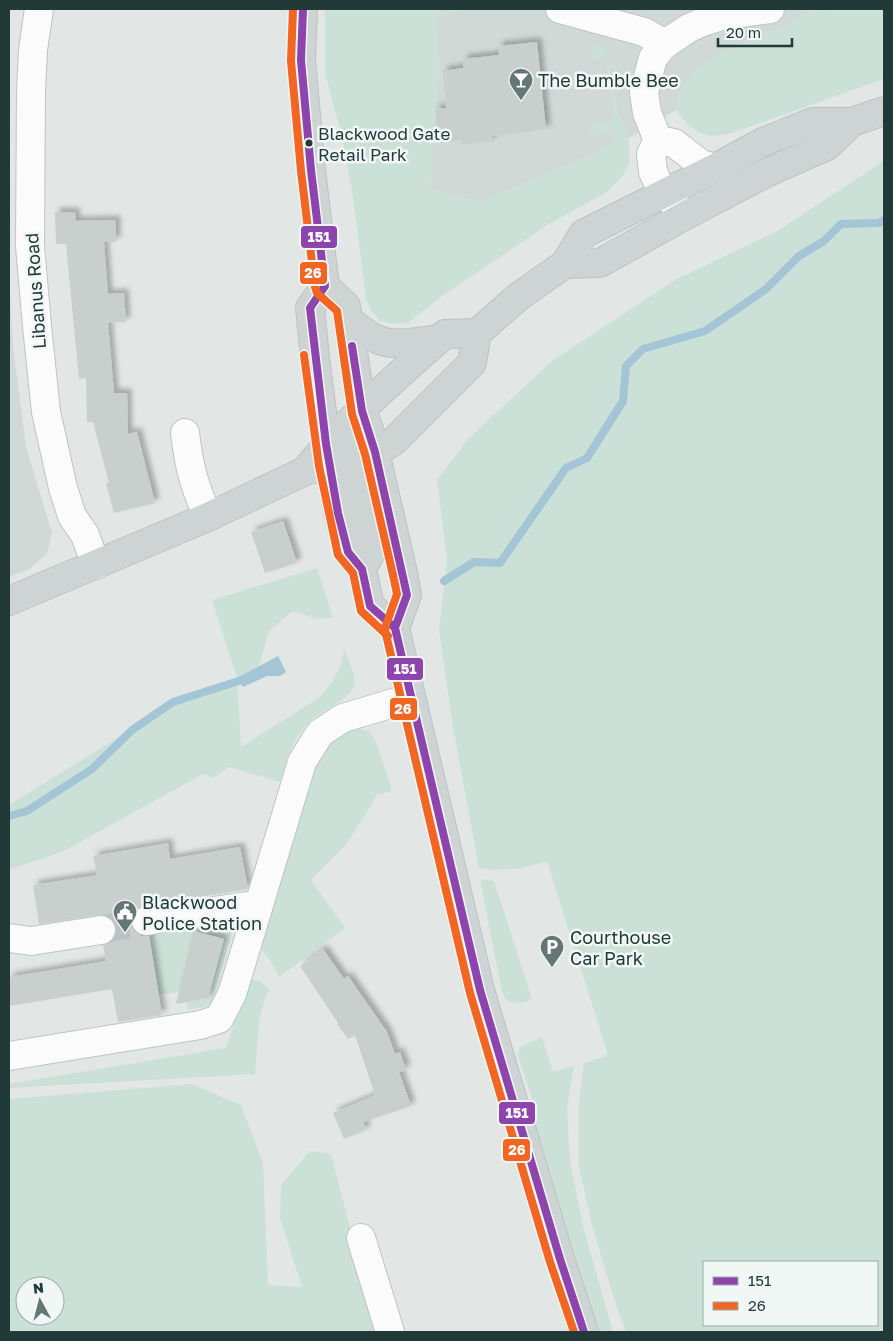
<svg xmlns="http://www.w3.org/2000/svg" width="893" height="1341" font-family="'Golos Text',sans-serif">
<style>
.built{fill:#d0d9d6}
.green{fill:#cbe0d6;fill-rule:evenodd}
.water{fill:#a3c5d5}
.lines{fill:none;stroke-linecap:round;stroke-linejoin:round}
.stream{stroke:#a3c5d5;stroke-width:8}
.building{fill:#c9cfcd;filter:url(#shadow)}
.minor-tunnel{stroke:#bbc4c3;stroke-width:28;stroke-dasharray:28 14;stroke-linecap:butt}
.minor-casing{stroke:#bfc4c3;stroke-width:30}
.major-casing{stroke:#bcc4c3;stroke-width:30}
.minor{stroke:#fbfbfb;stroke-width:28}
.major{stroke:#cdd4d3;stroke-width:28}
.bus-1-casing{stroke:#f0f7f5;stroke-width:11}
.bus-2-casing{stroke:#f0f7f5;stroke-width:11}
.bus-1{stroke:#8e44ad;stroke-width:8}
.bus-2{stroke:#f26522;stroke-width:8}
.bus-dot{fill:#213a38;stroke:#f0f7f5;stroke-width:2}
.labels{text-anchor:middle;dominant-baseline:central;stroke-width:5;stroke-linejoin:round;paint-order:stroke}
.bus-label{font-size:17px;fill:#213a38;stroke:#f0f7f5;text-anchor:start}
.poi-label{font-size:18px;fill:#213a38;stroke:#f0f7f5;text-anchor:start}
.street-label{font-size:18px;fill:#213a38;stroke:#f0f7f5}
.line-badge{stroke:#f0f7f5;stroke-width:2}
.badge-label{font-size:14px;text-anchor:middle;font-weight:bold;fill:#fff}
</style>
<defs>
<filter id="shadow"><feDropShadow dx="4.5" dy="-4.5" stdDeviation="2.5" flood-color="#0004"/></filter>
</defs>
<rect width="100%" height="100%" fill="#e2e7e6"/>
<!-- built -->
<g class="built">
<path d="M463 9H835L818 11 678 94 676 110 629 138 482 202 429 190 439 70 435 16 458 12Z"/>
<path d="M9 276 13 346 26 447 52 533 47 554 29 569 9 577Z"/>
</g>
<!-- green -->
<g class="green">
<path d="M325 9H463L458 12 435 16 439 70 430 190 482 202 615 144 609 132 588 137 593 124 614 121 606 58 593 59 591 47 593 44H597L604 48 610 62 617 110 629 138V163L622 177 607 192 549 224 448 292 407 323 393 324 380 321 371 311 366 298 353 197 343 141 325 73Z"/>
<path d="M804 9H818L819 11 835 9H884V79L729 134C724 135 717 136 712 136 696 134 684 122 676 110L678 94 691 75 711 58 740 44 764 38V32C781 28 797 25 804 9Z"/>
<path d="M884 161V1332H626L614 1299 592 1225 579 1166V1103L584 1063 608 1055 547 861 519 869 491 870 479 868 453 727 439 630 447 561 437 480 468 439 552 361 675 280 779 230ZM704 1262H877V1325H704Z"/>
<path d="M317 568 333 618 316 619 293 611 269 631 259 666 237 678 241 747 320 697C333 682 342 669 344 648 347 658 357 676 354 686 347 702 320 710 308 723 292 740 286 760 280 782L229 767 214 778 203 774 64 851 9 870V805L156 714 170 700 237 678 212 600Z"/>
<path d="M351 727 369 731 376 742 392 791 377 795 346 845 311 880 345 928 279 977 270 960 257 944 309 772 330 737Z"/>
<path d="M480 879 494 881 532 999C524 1003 513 1005 505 999L501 987Z"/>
<path d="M227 924 234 926 212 1002 205 1007 188 1010 187 1002 208 998 223 939 193 931 179 992 159 995 149 936Z"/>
<path d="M249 978 261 982 270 990 267 993 259 1020 255 1074 9 1088V1084L226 1048Z"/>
<path d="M542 1037 553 1072 574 1066 567 1108 570 1162 584 1230 613 1332H598L524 1103 532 1099 518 1055 520 1047Z"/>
<path d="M192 1084 241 1105 263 1163 268 1285 302 1287 280 1218 281 1185 310 1151 331 1154 377 1332H9V1099ZM25 1286H55V1316H25Z"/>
</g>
<!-- water -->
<path class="water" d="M278 656 286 672 280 676H267L243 687 237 678Z"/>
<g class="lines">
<!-- stream -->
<g class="stream">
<path d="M444 581 474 562 500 563 566 468 587 458 623 401 626 366 643 349 705 331 766 289 799 256 824 241 841 224 879 223 884 220"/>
<path d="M9 816 27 811 92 769 132 730 173 702 248 678"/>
</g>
</g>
<!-- building -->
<g class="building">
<path d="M537 42 546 129 492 136V141L462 145V140L439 143 435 109 446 108 443 71 463 68V59L499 55 498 46Z"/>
<path d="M55 212H75L76 221 116 220V242H104L108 294 124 293 126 322 108 323 114 393H127L128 434 137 432 155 503 114 513 106 483H109L93 422H87L86 378 79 379 66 244H56Z"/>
<path d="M283 521 297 563 265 573 251 532Z"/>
<path d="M168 843 170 859 240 847 248 889 144 906 124 911 133 913 131 923 134 931 141 936H149L162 1015 118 1022 112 989 9 1006V977L106 961 103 945 111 942 116 935V927L113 921 106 915H99L39 924 33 885 97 875 93 856Z"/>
<path d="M193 931 224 939 208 998 176 1004Z"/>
<path d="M323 949 344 979 348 976 387 1032 395 1054 400 1052 406 1070 399 1072 411 1106 363 1122 366 1130 344 1139 333 1113 375 1095 355 1035 348 1039 337 1024 338 1023 300 966Z"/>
</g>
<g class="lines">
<!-- minor-tunnel -->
<path class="minor-tunnel" d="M101 930 146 921"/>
<defs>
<g id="minor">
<path d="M39 9 33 50 31 90 30 246 37 326 46 412 63 488 72 516 85 535 96 565"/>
<path d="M560 9 644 32 665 44"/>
<path d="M658 140 647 113 644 92 653 58 665 44 689 28 705 21 725 15 770 9"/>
<path d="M658 140 651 154 653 172 663 193 686 215"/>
<path d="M658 140 674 143 701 164 715 168"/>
<path d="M185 433C189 467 194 485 208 517"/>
<path d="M146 921 247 906 258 908"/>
<path d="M9 938 31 941 101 930"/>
<path d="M9 1056 200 1025 219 1019 232 994 243 958 302 762 320 733 343 718 410 698"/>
<path d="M361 1238 390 1332"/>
</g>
<g id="major">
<path d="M303 9 301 60 311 170 325 286 346 306 362 411 369 429 375 452 403 573 407 595 395 628 480 990 560 1259 584 1332"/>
<path d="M565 264 600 263 686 215 766 173 827 146 852 122"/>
<path d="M325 286 310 308 315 357 326 444 338 513 348 552 362 569 370 606 395 628"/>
<path d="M348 319C382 350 396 345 439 339"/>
<path d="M357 440 356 457 359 479 373 548 362 569"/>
<path d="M305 471C344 422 392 381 439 339L445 334 477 333 518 297 565 264 583 234 715 168 763 142 813 122H852L884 111"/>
<path d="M9 601 208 517 305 471 375 452 393 442 472 363 477 333"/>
</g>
</defs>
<!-- minor casing -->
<use href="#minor" class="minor-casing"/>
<!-- major casing -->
<use href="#major" class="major-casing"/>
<!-- minor -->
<use href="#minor" class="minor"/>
<!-- major -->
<use href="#major" class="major"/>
<defs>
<g id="bus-1">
<path d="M303 9 301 60 311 170 325 286 310 308 326 444 338 513 348 552 362 569 370 606 395 628 480 990 560 1259 584 1332"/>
<path d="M352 346 362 411 375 452 407 595 396 625"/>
</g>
<g id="bus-2">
<path d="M293 9 291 61 301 171 315 287 317 293 337 311 352 414 365 454 393 575 397 594 386 625 385 630 470 993 550 1262 574 1332"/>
<path d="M304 355 319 466 338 555 353 573 361 611 388 636"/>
</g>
</defs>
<!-- bus-1 casing -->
<use href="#bus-1" class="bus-1-casing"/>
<!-- bus-2 casing -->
<use href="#bus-2" class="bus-2-casing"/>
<!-- bus-1 -->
<use href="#bus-1" class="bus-1"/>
<!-- bus-2 -->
<use href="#bus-2" class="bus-2"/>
</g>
<!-- icons -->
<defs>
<symbol id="bar-pin" viewBox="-11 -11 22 30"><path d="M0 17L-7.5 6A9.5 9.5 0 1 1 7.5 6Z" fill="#657775" stroke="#f0f7f5"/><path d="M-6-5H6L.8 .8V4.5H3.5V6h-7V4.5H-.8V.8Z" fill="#fff"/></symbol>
<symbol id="civic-pin" viewBox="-11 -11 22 30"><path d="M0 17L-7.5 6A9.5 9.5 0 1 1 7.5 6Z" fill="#657775" stroke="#f0f7f5"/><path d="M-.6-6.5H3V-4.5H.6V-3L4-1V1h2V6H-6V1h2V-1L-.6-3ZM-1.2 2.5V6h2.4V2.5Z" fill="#fff"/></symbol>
<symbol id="parking-pin" viewBox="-11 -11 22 30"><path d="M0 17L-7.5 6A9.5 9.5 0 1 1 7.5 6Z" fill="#657775" stroke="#f0f7f5"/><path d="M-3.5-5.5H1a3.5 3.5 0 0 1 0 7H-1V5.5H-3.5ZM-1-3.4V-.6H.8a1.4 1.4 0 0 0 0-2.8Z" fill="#fff"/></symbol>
</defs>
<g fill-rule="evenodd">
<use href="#bar-pin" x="507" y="66" width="28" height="38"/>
<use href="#civic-pin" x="111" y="898" width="28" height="38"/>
<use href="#parking-pin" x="538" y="933" width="28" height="38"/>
</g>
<!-- markers -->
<circle class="bus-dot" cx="309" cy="143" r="4.5"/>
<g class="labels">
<!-- bus labels -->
<g class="bus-label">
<text x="318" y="133">Blackwood Gate<tspan x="318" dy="21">Retail Park</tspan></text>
</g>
<!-- poi labels -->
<g class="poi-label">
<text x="538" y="80">The Bumble Bee</text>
<text x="142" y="902">Blackwood<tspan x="142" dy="21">Police Station</tspan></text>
<text x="570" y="937">Courthouse<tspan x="570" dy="21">Car Park</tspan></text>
</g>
<!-- street labels -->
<g class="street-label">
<text transform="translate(35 291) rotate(-94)">Libanus Road</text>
</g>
</g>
<g class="line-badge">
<rect x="300" y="225" width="38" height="24" rx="5" fill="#8e44ad"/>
<rect x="299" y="261" width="29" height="24" rx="5" fill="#f26522"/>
<rect x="386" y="657" width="38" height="24" rx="5" fill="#8e44ad"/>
<rect x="389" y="697" width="29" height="24" rx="5" fill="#f26522"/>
<rect x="498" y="1101" width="38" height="24" rx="5" fill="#8e44ad"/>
<rect x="502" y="1138" width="29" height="24" rx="5" fill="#f26522"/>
</g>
<g class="badge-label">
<text x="319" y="242">151</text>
<text x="313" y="278">26</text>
<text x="405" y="674">151</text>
<text x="403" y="714">26</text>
<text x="517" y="1118">151</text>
<text x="517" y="1155">26</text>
</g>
<!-- border -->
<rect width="893" height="1341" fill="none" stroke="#213a38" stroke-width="20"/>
<!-- legend -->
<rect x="703" y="1261" width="175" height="65" fill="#f0f7f5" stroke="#9daba9"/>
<rect x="713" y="1277" width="25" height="8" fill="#8e44ad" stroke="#9daba9"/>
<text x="748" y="1286" font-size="15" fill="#213a38">151</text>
<rect x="713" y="1302" width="25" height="8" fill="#f26522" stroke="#9daba9"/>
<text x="748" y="1311" font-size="15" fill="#213a38">26</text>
<!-- north arrow -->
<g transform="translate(40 1301) rotate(353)"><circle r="24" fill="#f0f7f5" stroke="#9daba9"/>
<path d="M0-4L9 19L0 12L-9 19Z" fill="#657775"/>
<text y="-8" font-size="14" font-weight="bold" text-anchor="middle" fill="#213a38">N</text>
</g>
<!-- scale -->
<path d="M718 38v8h74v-8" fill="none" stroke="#213a38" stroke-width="2.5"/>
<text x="726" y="38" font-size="15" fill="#213a38" stroke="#f0f7f5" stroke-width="4" paint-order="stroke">20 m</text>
</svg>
